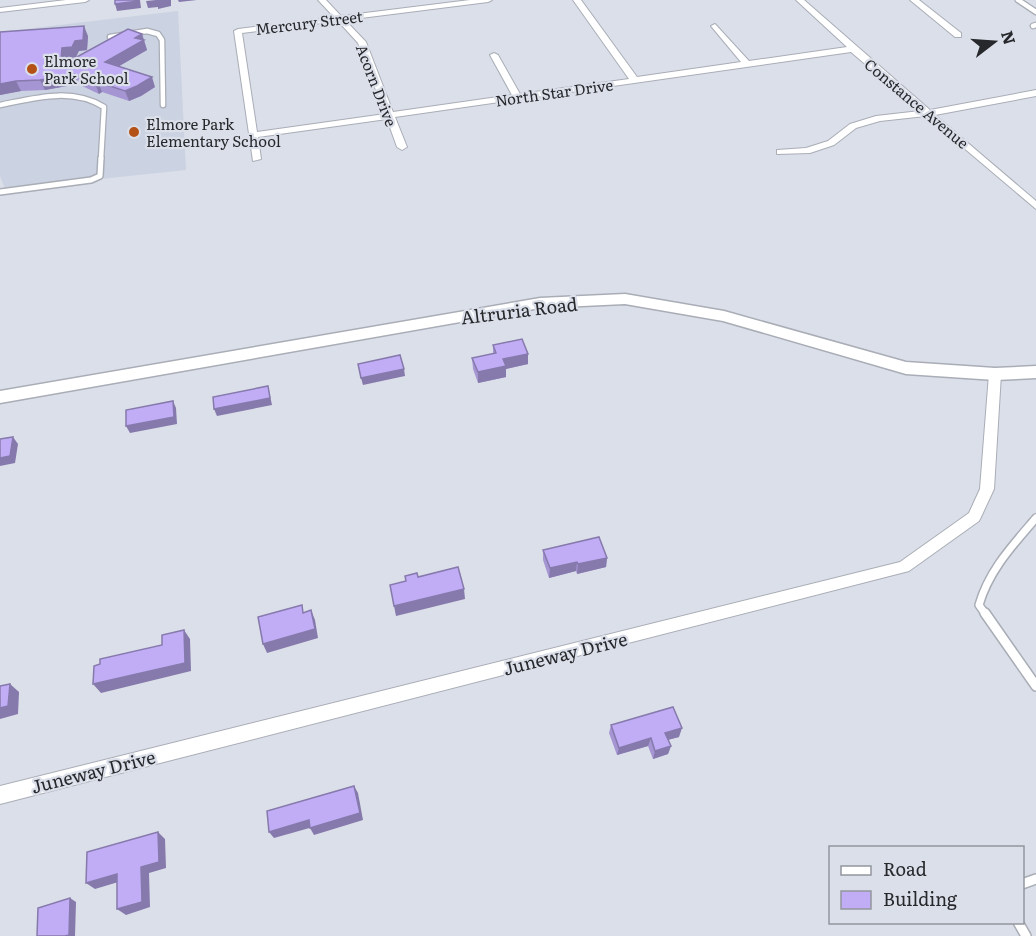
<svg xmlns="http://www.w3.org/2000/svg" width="1036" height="936" font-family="Literata,serif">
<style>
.built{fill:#cbd2e1}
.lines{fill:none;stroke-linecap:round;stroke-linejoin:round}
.service-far3-casing{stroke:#a9adb6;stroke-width:7}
.service-far2-casing{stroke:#a9adb6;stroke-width:8}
.service-far1-casing{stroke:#a9adb6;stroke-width:10}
.service-casing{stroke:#a9adb6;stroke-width:12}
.minor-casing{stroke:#a9adb6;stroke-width:2}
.tertiary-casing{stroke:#a9adb6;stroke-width:3}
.service-far3{stroke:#fff;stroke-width:4.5}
.service-far2{stroke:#fff;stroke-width:5}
.service-far1{stroke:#fff;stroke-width:7}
.service{stroke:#fff;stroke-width:9}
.minor{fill:#fff;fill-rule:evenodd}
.tertiary{fill:#fff;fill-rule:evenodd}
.wall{fill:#a595d3}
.shaded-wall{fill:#8679ac}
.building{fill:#c0adf5;stroke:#8679ac;stroke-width:1.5}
.poi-dot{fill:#b35116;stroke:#dbdfe9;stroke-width:2}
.labels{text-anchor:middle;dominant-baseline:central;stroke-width:4.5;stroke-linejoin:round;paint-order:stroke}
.far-street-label{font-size:15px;fill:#27282c;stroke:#dbdfe9}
.far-poi-label{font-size:15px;fill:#27282c;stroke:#dbdfe9;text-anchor:start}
.street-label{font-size:18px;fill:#27282c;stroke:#dbdfe9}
</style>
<rect width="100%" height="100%" fill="#dbdfe9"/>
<!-- built -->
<path class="built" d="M178 11 186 170 5 189 0 176V32Z"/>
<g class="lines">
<defs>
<g id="service-far3">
<path d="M1018 0 1036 12"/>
<path d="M1033 26 1036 25"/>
<path d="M110 37 147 31 158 34 162 40 163 105"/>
<path d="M0 105C35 98 71 87 104 107L101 159"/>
</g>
<path id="service-far2" d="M0 192 91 180 100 176 101 158"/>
<path id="service-far1" d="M986 615 979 605C989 570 1013 545 1036 518"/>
<g id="service">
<path d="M985 613 1036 686"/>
<path d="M1022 884 1036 879"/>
<path d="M1018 922 1026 936"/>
</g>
<g id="minor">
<path d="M66 0H89L85 2 0 12V8Z"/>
<path d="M318 0H326L341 16 470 0H492L488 2 345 20 366 42 393 112 512 95 490 55 494 53 498 55 520 94 629 79 573 0H581L637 77 741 62 711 26 715 24 749 61 847 47 796 0H804L930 110 1036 90V96L935 115 1036 201V209L926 116 880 121 856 128 834 145 810 153 777 154V150L806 148 828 141 850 124 876 116 920 111 851 52 395 117 407 147 402 150 397 147 387 119 258 137 261 159 253 161 234 31 238 29 334 17ZM338 21 358 43 385 114 257 132 242 33Z"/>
<path d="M910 0H919L961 33V37H955Z"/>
<path d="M995 370 1001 374 994 489 981 517 979 521 909 571 0 804V786L900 562 969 513 980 489 989 374Z"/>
</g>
<path id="tertiary" d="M625 294 724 311 906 362 995 368 1036 366V378L995 380 906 374 723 321 625 304 540 308 0 403V391L540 298Z"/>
</defs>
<!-- service-far3 casing -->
<use href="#service-far3" class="service-far3-casing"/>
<!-- service-far2 casing -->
<use href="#service-far2" class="service-far2-casing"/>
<!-- service-far1 casing -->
<use href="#service-far1" class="service-far1-casing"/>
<!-- service casing -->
<use href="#service" class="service-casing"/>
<!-- minor casing -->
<use href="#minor" class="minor-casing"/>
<!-- tertiary casing -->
<use href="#tertiary" class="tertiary-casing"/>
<!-- service-far3 -->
<use href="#service-far3" class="service-far3"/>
<!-- service-far2 -->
<use href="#service-far2" class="service-far2"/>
<!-- service-far1 -->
<use href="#service-far1" class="service-far1"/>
<!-- service -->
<use href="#service" class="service"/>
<!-- minor -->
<use href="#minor" class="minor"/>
<!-- tertiary -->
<use href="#tertiary" class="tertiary"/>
</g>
<!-- wall -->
<g class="wall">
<path d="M0 32 88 36 87 50 79 51 66 59 75 58 142 34 147 50 119 66 155 87 141 96 129 101 102 92 99 94 78 84 45 90 21 91 0 95Z"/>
<path d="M493 345 528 354V364L506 369V377L478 383 473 369 472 358 493 354Z"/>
<path d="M543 550 607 558 606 567 577 574 576 571 549 578 543 560Z"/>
<path d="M611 725 679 737 668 740 671 746 668 754 653 759 648 746 617 755 609 733Z"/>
</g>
<!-- shaded-wall -->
<g class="shaded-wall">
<path d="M140 0 141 8 117 11 115 4Z"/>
<path d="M156 0H171V6L158 9V7L148 8 146 1Z"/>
<path d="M178 0H197L179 2Z"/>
<path d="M84 26 88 36 87 50 79 51 76 57 66 58 65 70 61 60 62 48Z"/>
<path d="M142 34 147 50 109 72 105 62 135 38Z"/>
<path d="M74 74 78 84 45 90 40 80Z"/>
<path d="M152 77 155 87 141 96 129 101 125 91Z"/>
<path d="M16 81 21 91 0 95V84Z"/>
<path d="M98 82 102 92 99 94 95 83Z"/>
<path d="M528 354V364L506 369V377L478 383V372L503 359Z"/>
<path d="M404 369 405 376 363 385 361 378Z"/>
<path d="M268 386 272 405 217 416 214 409Z"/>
<path d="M173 401 176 408 177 424 130 433 126 426Z"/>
<path d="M13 437 18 444 15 463 0 466V458Z"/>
<path d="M607 558 606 567 577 574 578 564Z"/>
<path d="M577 562 576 571 549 578 550 568Z"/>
<path d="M464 589 465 599 396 616 394 606Z"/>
<path d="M311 610 315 620 318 638 267 653 263 644Z"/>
<path d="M184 630 190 639 191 671 101 693 93 684 185 663Z"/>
<path d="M10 684 19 692 18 714 0 719V708Z"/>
<path d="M682 728 679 737 663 741 665 733Z"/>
<path d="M651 738 648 746 617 755 619 748Z"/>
<path d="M671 746 668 754 653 759 655 751Z"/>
<path d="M354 786 358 793 363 820 314 835 310 828Z"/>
<path d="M309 820 313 827 274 838 269 832Z"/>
<path d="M158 832 165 839 166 868 149 873 150 907 126 915 117 909Z"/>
<path d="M117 874 125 880 95 889 86 883Z"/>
<path d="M70 898 76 902 75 936H65Z"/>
</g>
<!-- building -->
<g class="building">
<path d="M115 0H139V1L115 4Z"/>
<path d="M84 26 83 40 75 41 72 47 62 48 61 60 75 58 128 29 142 34 135 38 144 40 105 62 152 77 137 86 125 91 98 82 95 83 74 74 40 80 16 81 0 84V32Z"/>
<path d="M522 339 528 354 503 359 506 366 478 372 472 358 496 353 493 345Z"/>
<path d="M400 355 404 369 361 378 358 364Z"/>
<path d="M268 386 270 398 214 409 213 397Z"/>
<path d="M173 401 174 417 126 426V410Z"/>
<path d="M13 437 10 456 0 458V439Z"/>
<path d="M599 537 607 558 578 564 577 562 550 568 543 550Z"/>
<path d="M458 567 464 589 394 606 390 585 406 581 405 576 417 573 418 577Z"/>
<path d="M302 605 303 613 311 610 315 629 263 644 258 617Z"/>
<path d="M184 630 185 663 93 684 94 666 100 664V659L162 645V635Z"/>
<path d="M10 684 8 706 0 708V686Z"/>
<path d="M673 707 682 728 665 733 671 746 655 751 651 738 619 748 611 725Z"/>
<path d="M354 786 360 813 310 828 309 820 269 832 267 811Z"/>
<path d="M158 832 159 862 141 867 142 902 117 909V874L86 883 87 852Z"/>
<path d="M70 898 69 935 65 936H37L38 908Z"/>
</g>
<!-- markers -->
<g class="poi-dot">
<circle cx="32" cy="69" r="6"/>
<circle cx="134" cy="132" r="6"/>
</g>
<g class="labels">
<!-- far-street labels -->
<g class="far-street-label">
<text transform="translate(309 22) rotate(-7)">Mercury Street</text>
<text transform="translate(377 85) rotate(69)">Acorn Drive</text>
<text transform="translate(554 92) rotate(-8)">North Star Drive</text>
<text transform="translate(917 103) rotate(40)">Constance Avenue</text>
</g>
<!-- far-poi labels -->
<g class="far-poi-label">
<text x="44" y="60">Elmore<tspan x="44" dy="17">Park School</tspan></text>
<text x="146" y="123">Elmore Park<tspan x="146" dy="17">Elementary School</tspan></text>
</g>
<!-- street labels -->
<g class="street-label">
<text transform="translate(519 310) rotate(-7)">Altruria Road</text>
<text transform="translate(565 653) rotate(-14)">Juneway Drive</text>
<text transform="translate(93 771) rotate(-14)">Juneway Drive</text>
</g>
</g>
<!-- legend -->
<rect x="829" y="846" width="195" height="78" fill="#dbdfe9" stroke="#93969d" stroke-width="1.5"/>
<rect x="841" y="866" width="30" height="9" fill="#ffffff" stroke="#93969d" stroke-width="1.5"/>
<text x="883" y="876" font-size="18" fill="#27282c">Road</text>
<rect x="841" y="891" width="30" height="18" fill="#c0adf5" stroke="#93969d" stroke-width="1.5"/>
<text x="883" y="906" font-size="18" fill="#27282c">Building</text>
<!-- north arrow -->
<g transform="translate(994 42) rotate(73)" stroke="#dbdfe9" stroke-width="4.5" paint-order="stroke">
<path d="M0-4.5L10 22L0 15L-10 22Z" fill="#27282c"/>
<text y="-9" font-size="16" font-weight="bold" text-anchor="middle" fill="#27282c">N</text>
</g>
</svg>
